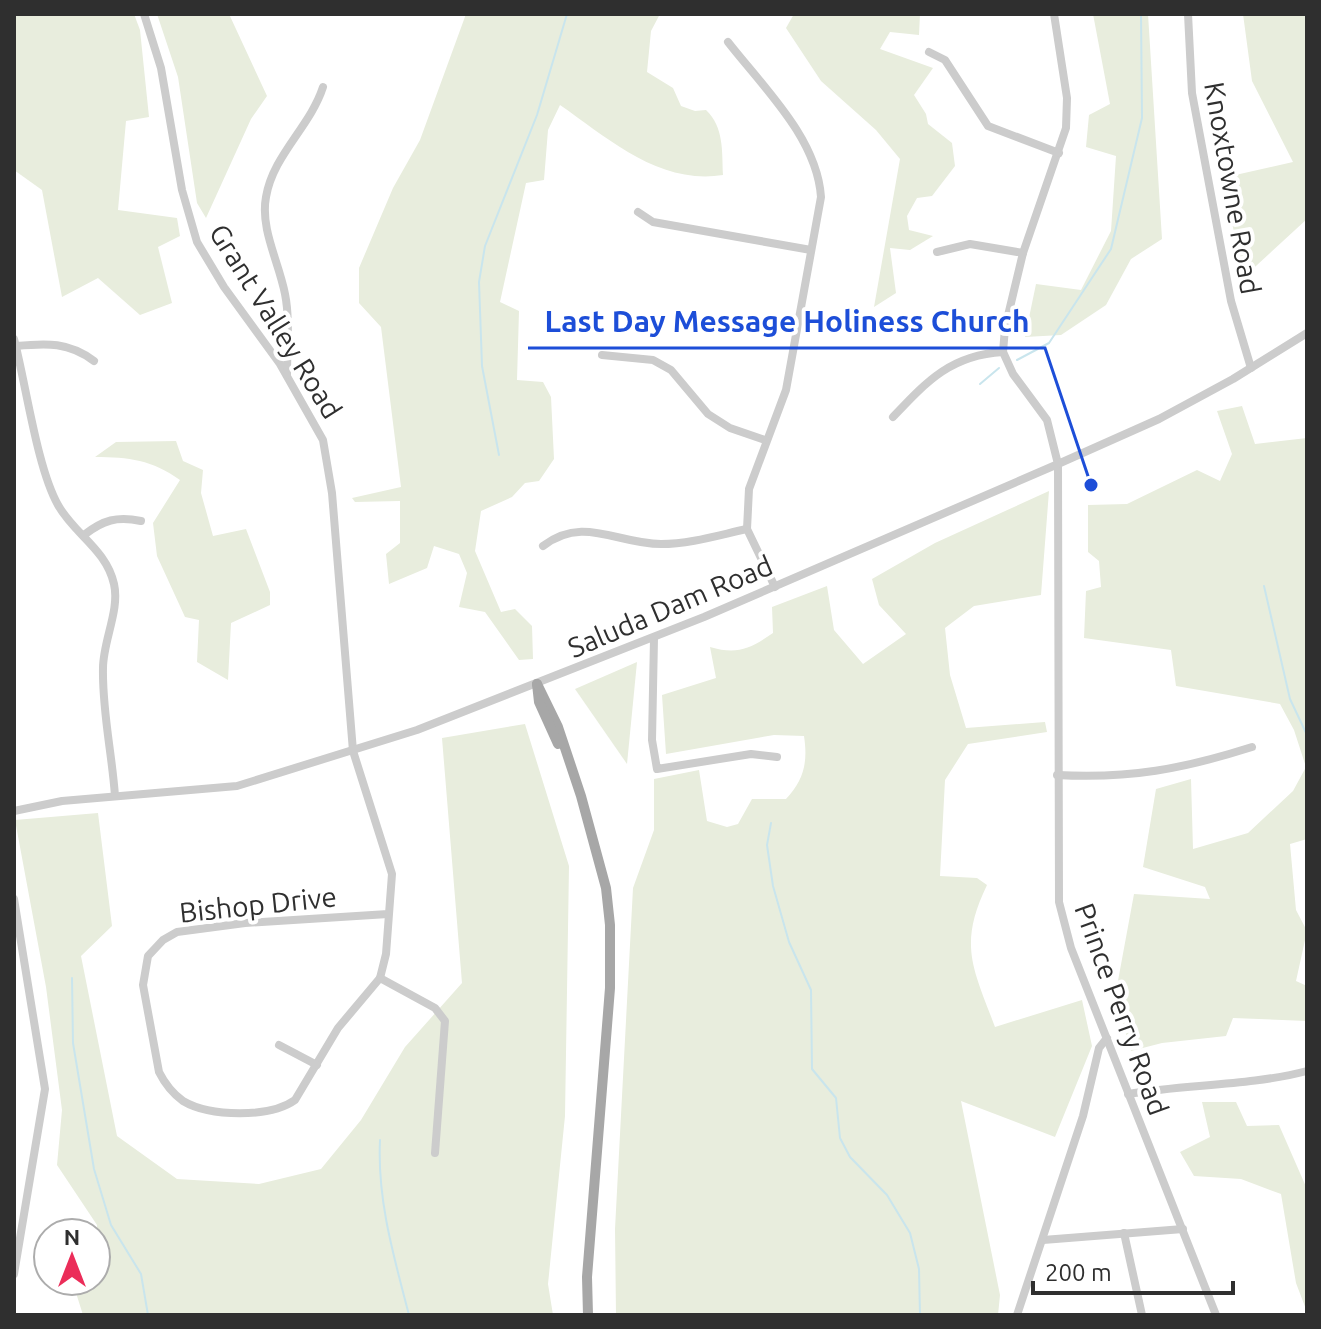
<svg xmlns="http://www.w3.org/2000/svg" width="1321" height="1329" font-family="Ubuntu,sans-serif">
<style>
.green{fill:#e8eddd}
.lines{fill:none;stroke-linecap:round;stroke-linejoin:round}
.stream{stroke:#c9e5ed;stroke-width:2}
.minor{stroke:#ccc;stroke-width:8}
.major{stroke:#a7a7a7;stroke-width:10}
.labels{text-anchor:middle;dominant-baseline:central;stroke-width:8;stroke-linejoin:round;paint-order:stroke}
.street-label{font-size:28px;fill:#2f2f2f;stroke:#fff}
.leader{fill:none;stroke:#1d4ed8;stroke-width:3}
.callout-dot{fill:#1d4ed8;stroke:#fff;stroke-width:3}
.callout-label{font-size:30px;text-anchor:middle;font-weight:bold;fill:#1d4ed8;stroke:#fff;stroke-width:8;stroke-linejoin:round;paint-order:stroke}
</style>
<rect width="100%" height="100%" fill="#fff"/>
<!-- green -->
<g class="green">
<path d="M14 14H134L140 30 149 117 126 121 118 210 177 218 180 236 158 247 172 303 140 315 98 278 62 297 42 190 14 170Z"/>
<path d="M157 14H229L267 96 251 119 206 218 197 203 178 77Z"/>
<path d="M466 14H660L651 31 647 72 673 88 681 106 695 111 706 110C724 127 722 151 723 175 659 185 609 139 560 105L548 130 544 180 526 183 500 302 519 311 517 380 543 382 551 397 554 459 539 481 525 483 512 497 481 511 475 551 501 612 515 609 532 626 533 659 519 660 485 612 459 607 467 573 459 554 434 546 427 568 389 584 386 554 400 543V501L355 502 352 498 401 487 381 327 359 303V268L393 188 420 140Z"/>
<path d="M794 14H920L919 35 890 32 880 49 933 68 914 95 926 114 928 124 952 143 955 166 932 196 917 198 907 216 909 230 933 236 910 250 890 248 896 293 874 307 900 159 876 130 821 81 786 28Z"/>
<path d="M1093 14H1148L1162 239 1131 259 1106 305 1061 335 1025 337 1036 284 1081 290 1111 231 1116 156 1086 147 1089 115 1110 104Z"/>
<path d="M1243 14H1307V219L1244 277 1222 178 1293 162 1252 81Z"/>
<path d="M1242 406 1255 444 1307 438V839L1290 844 1296 910 1307 931 1296 981 1307 986V1021L1233 1018 1226 1036 1162 1043 1131 1051 1115 997 1134 894 1210 899 1205 887 1143 867 1156 789 1191 779 1193 849 1248 833 1293 791 1306 767 1294 730 1280 704 1176 686 1171 650 1084 638 1086 591 1101 587 1099 561 1088 552V505L1127 504 1197 470 1220 481 1232 454 1217 411Z"/>
<path d="M176 441 183 461 203 470 201 493 213 536 246 529 270 592V605L231 623 228 680 197 662 199 620 185 617 157 556 153 523 180 480C152 460 129 457 95 457L116 442Z"/>
<path d="M1049 491 1041 595 974 606 945 628 950 675 966 728 1045 722 1047 732 968 744 945 780 940 876 977 878 987 885C958 945 973 968 995 1027L1082 1000 1092 1046 1055 1137 961 1101 1000 1295 998 1315H616L615 1229 633 888 654 830V779L699 770 707 821 727 827 738 824 752 799H786C804 780 808 762 804 736L774 735 666 754 662 695 716 678 710 647C737 655 750 649 773 633L772 607 827 586 834 630 863 664 906 634 879 605 872 579 935 543Z"/>
<path d="M637 662 627 764 575 689Z"/>
<path d="M525 724 569 866 565 1116 548 1284 553 1315H83L77 1296 81 1281H96L97 1225 57 1165 62 1110 46 987 15 820 98 813 112 926 81 956 117 1136 177 1179 259 1184 321 1169 361 1120 405 1047 462 983 442 738Z"/>
<path d="M1202 1102H1236L1247 1126 1279 1125 1307 1189V1312L1296 1283 1281 1194 1241 1179 1194 1176 1180 1152 1210 1137Z"/>
</g>
<g class="lines">
<!-- stream -->
<g class="stream">
<path d="M1017 360 1049 343 1111 249 1142 118 1141 14"/>
<path d="M980 384 999 368"/>
<path d="M499 455 482 366 479 282 485 246 537 115 567 14"/>
<path d="M1264 586 1290 699 1307 735"/>
<path d="M771 823 767 845 773 886 789 942 811 990 812 1069 836 1098 840 1138 850 1157 887 1195 910 1233 919 1269 920 1315"/>
<path d="M72 978 73 1043 94 1169 111 1225 141 1274 148 1315"/>
<path d="M380 1140C377 1200 394 1257 409 1315"/>
</g>
<!-- minor -->
<g class="minor">
<path d="M144 14 161 68 182 190 197 242 224 287 280 364 323 440 332 493 353 751 392 874 386 954 380 978 338 1028 295 1100C270 1118 210 1117 183 1101 172 1093 165 1084 159 1072L143 985 148 956 163 940 177 932 245 923 388 914"/>
<path d="M1054 14 1067 98 1066 128 1023 253 1005 328 1003 352 1013 374 1047 420 1058 464 1059 902 1071 948 1216 1315"/>
<path d="M1188 14 1192 93 1231 301 1251 368"/>
<path d="M728 42C763 87 817 138 821 197L786 390 749 489 747 529 775 587"/>
<path d="M929 52 945 60 988 126 1059 153"/>
<path d="M638 212 653 222 811 250"/>
<path d="M937 252 970 244 1023 253"/>
<path d="M14 339C26 384 37 468 58 505 74 534 106 549 114 584 120 610 103 641 103 668 102 711 112 753 115 796"/>
<path d="M16 346C47 343 69 342 94 361"/>
<path d="M602 355 653 360 671 370 708 414 730 428 765 440"/>
<path d="M287 375C287 348 290 319 285 294 279 262 260 229 266 197 273 155 310 127 323 87"/>
<path d="M893 417C927 381 951 355 1003 352"/>
<path d="M84 535C103 520 117 516 141 521"/>
<path d="M543 546C583 515 617 544 661 544 690 544 719 535 747 529"/>
<path d="M654 638 652 740 657 769 751 754 777 757"/>
<path d="M1057 775C1129 779 1183 769 1252 747"/>
<path d="M14 811 62 801 237 786 417 730 704 617 1058 464 1159 419 1233 379 1307 333"/>
<path d="M14 899 45 1089 14 1274"/>
<path d="M380 978 435 1008 445 1021 435 1153"/>
<path d="M279 1045 317 1065"/>
<path d="M1128 1094C1187 1084 1249 1086 1307 1071"/>
<path d="M1124 1233 1142 1315"/>
<path d="M1043 1240 1183 1229"/>
<path d="M1017 1315 1083 1116 1099 1048 1107 1038"/>
</g>
<!-- major -->
<g class="major">
<path d="M537 684 558 727 581 796 606 888 610 925V988L587 1277 588 1315"/>
<path d="M537 684 539 702 558 744"/>
</g>
</g>
<g class="labels">
<!-- street labels -->
<g class="street-label">
<text transform="translate(1233 188) rotate(80)">Knoxtowne Road</text>
<text transform="translate(276 321) rotate(58)">Grant Valley Road</text>
<text transform="translate(670 606) rotate(-23)">Saluda Dam Road</text>
<text transform="translate(258 904) rotate(-6)">Bishop Drive</text>
<text transform="translate(1122 1009) rotate(70)">Prince Perry Road</text>
</g>
</g>
<!-- callouts -->
<path class="leader" d="M1091 485L1045 348H528"/>
<circle class="callout-dot" cx="1091" cy="485" r="8"/>
<g class="callout-label">
<text x="787" y="332">Last Day Message Holiness Church</text>
</g>
<!-- border -->
<rect width="1321" height="1329" fill="none" stroke="#2f2f2f" stroke-width="32"/>
<!-- north arrow -->
<g transform="translate(72 1257)"><circle r="38" fill="#ffffff" stroke="#acacac" stroke-width="2"/>
<path d="M0-6L14 30L0 20L-14 30Z" fill="#eb2d59"/>
<text y="-12" font-size="22" font-weight="bold" text-anchor="middle" fill="#2f2f2f">N</text>
</g>
<!-- scale -->
<path d="M1033 1281v12h200v-12" fill="none" stroke="#2f2f2f" stroke-width="4"/>
<text x="1045" y="1281" font-size="24" fill="#2f2f2f" stroke="#ffffff" stroke-width="6" paint-order="stroke">200 m</text>
</svg>
